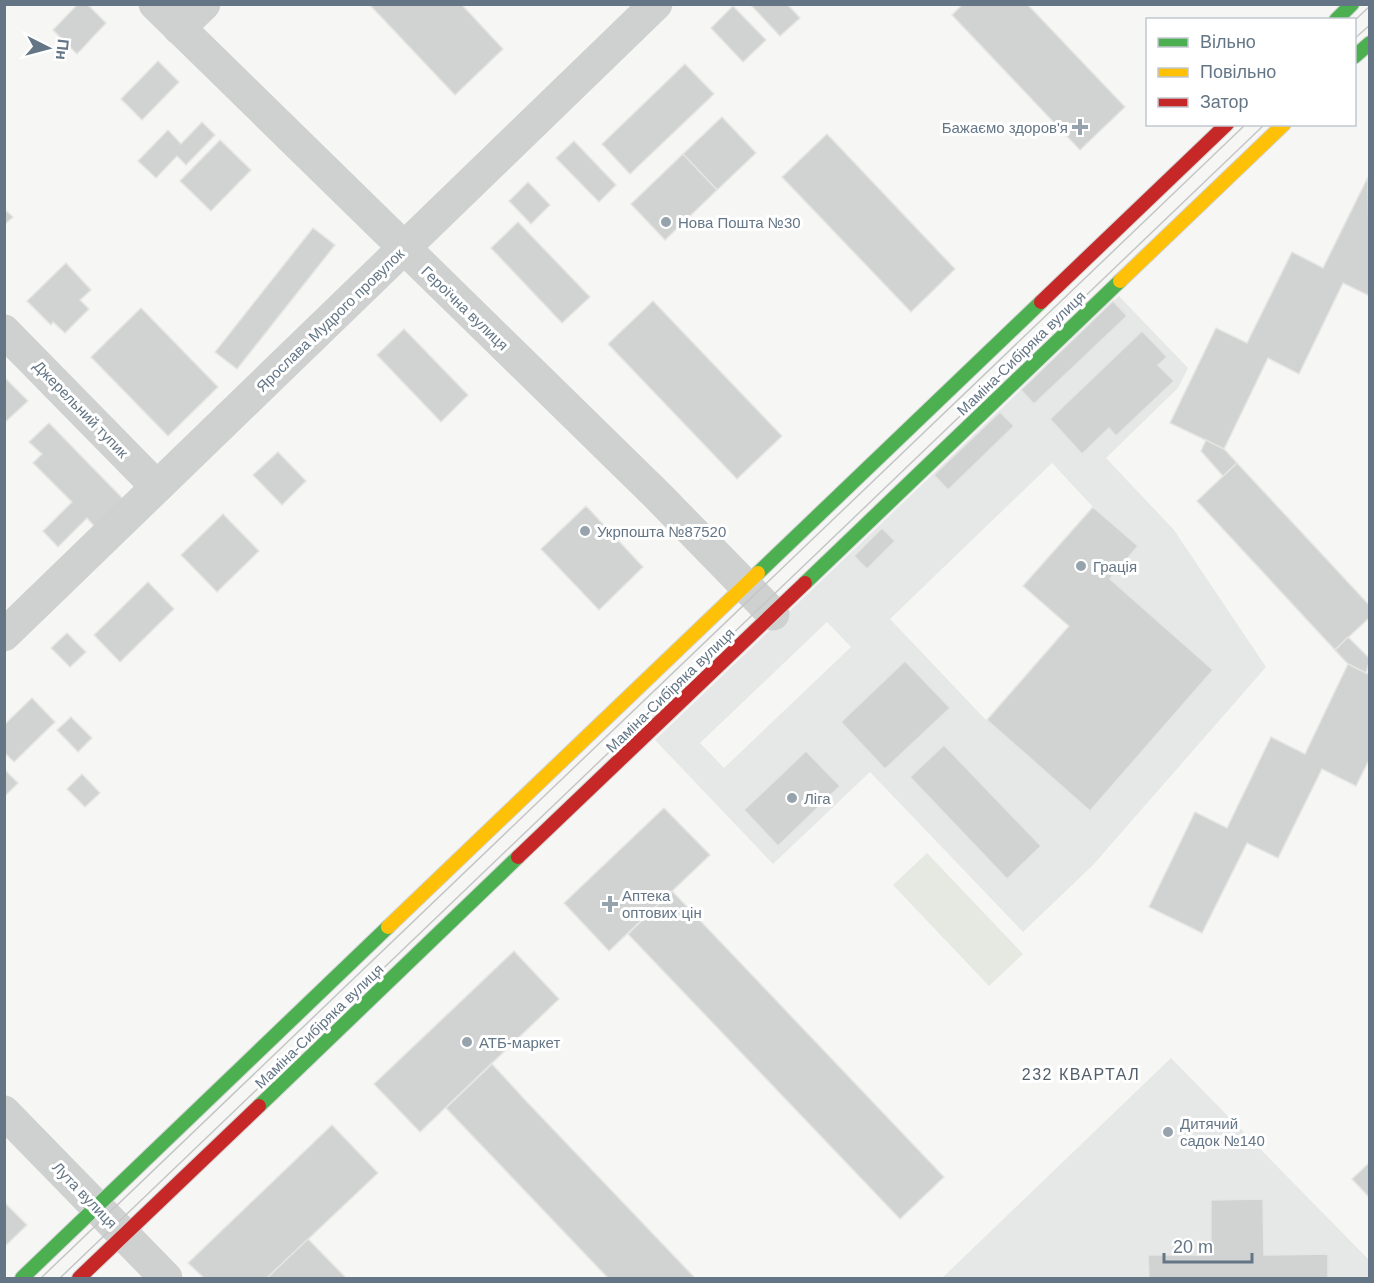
<svg xmlns="http://www.w3.org/2000/svg" width="1374" height="1283" font-family="Helvetica,sans-serif">
<style>
.built{fill:#e6e8e7;fill-rule:evenodd}
.green{fill:#e6e9e2}
.building{fill:#d1d2d2;stroke:#e5e5e4;stroke-width:1.5}
.lines{fill:none;stroke-linecap:round;stroke-linejoin:round}
.fast-casing{stroke:#d1d3d4;stroke-width:16}
.slow-casing{stroke:#d1d3d4;stroke-width:16}
.jam-casing{stroke:#d1d3d4;stroke-width:16}
.street{stroke:#cfd1d1;stroke-width:33}
.fast{stroke:#4caf50;stroke-width:14}
.slow{stroke:#ffc107;stroke-width:14}
.jam{stroke:#c62828;stroke-width:14}
.tram{stroke:#c5c6c7;stroke-width:1.5}
.poi-dot{fill:#97a3ac;stroke:#fff;stroke-width:2}
.labels{text-anchor:middle;dominant-baseline:central;stroke-width:6;stroke-linejoin:round;paint-order:stroke}
.poi-label{font-size:15px;fill:#647686;stroke:#fff;text-anchor:start}
.street-label{font-size:15px;fill:#647686;stroke:#fff}
.neighbourhood-label{font-size:16px;letter-spacing:1.5px;fill:#525f6b;stroke:#fff}
</style>
<rect width="100%" height="100%" fill="#f6f6f4"/>
<!-- built -->
<g class="built">
<path d="M1119 296 1188 368 1178 388 1106 458 1174 530 1266 667 1093 865 1023 932 870 772 773 864 655 740ZM1052 463 1093 507 1023 586 1069 626 986 720 890 619ZM827 622 851 647 724 768 700 743Z"/>
<path d="M1171 1058 1370 1261 1369 1278H942Z"/>
</g>
<!-- green -->
<path class="green" d="M927 853 1023 954 989 986 893 885Z"/>
<!-- building -->
<g class="building">
<path d="M78 4H87L106 23 77 54 53 30Z"/>
<path d="M369 4H461L503 49 455 95Z"/>
<path d="M750 4H787L800 18 780 36Z"/>
<path d="M963 4H1027L1125 107 1080 150 952 15Z"/>
<path d="M733 6 766 40 743 62 711 28Z"/>
<path d="M158 61 179 82 142 120 121 99Z"/>
<path d="M685 64 714 94 630 174 602 144Z"/>
<path d="M722 117 756 153 717 190 683 154Z"/>
<path d="M202 122 215 135 186 165 177 156 156 178 138 161 168 130 181 144Z"/>
<path d="M827 134 955 269 911 312 782 177Z"/>
<path d="M220 140 251 170 211 211 180 181Z"/>
<path d="M574 141 616 185 599 202 556 158Z"/>
<path d="M683 154 717 190 665 240 631 204Z"/>
<path d="M1368 177 1370 296 1343 283 1299 374 1268 358 1224 449 1170 423 1216 328 1247 343 1292 252 1323 268Z"/>
<path d="M528 182 550 205 531 224 509 201Z"/>
<path d="M4 209 13 217 4 225Z"/>
<path d="M518 222 590 297 562 323 491 248Z"/>
<path d="M313 228 335 245 237 369 215 352Z"/>
<path d="M66 263 91 290 80 300 89 309 65 333 53 322 51 325 27 301Z"/>
<path d="M653 301 782 436 737 479 608 344Z"/>
<path d="M1113 301 1127 316 1034 404 1021 390Z"/>
<path d="M141 308 218 387 168 436 91 357Z"/>
<path d="M404 329 468 395 441 422 377 355Z"/>
<path d="M1142 331 1167 357 1158 365 1174 381 1116 436 1109 428 1082 454 1050 419Z"/>
<path d="M4 377 28 401 4 423Z"/>
<path d="M1000 412 1014 426 948 490 934 475Z"/>
<path d="M49 423 126 502 98 530 87 518 58 547 43 531 72 502 33 463 42 454 29 442Z"/>
<path d="M1206 440 1224 449 1237 463 1223 476 1201 451Z"/>
<path d="M278 452 306 481 282 505 253 475Z"/>
<path d="M1237 463 1370 606V617L1335 650 1197 501Z"/>
<path d="M586 506 643 567 599 610 541 549Z"/>
<path d="M1093 507 1138 546 1110 579 1213 670 1090 811 987 720 1069 626 1023 586Z"/>
<path d="M223 514 259 551 217 592 181 555Z"/>
<path d="M882 528 895 541 867 569 854 556Z"/>
<path d="M148 582 174 609 120 662 94 635Z"/>
<path d="M67 633 86 652 70 667 51 648Z"/>
<path d="M1348 637 1370 659 1366 673 1348 664 1335 650Z"/>
<path d="M905 661 950 708 885 769 841 722Z"/>
<path d="M1348 664 1370 675V758L1356 786 1322 769 1278 858 1247 843 1202 933 1149 907 1195 812 1227 828 1271 737 1305 754Z"/>
<path d="M32 698 55 722 14 762 4 752V725Z"/>
<path d="M71 717 92 738 78 752 57 730Z"/>
<path d="M944 745 1041 846 1007 879 910 777Z"/>
<path d="M806 751 840 786 778 846 744 810Z"/>
<path d="M4 769 18 783 4 797Z"/>
<path d="M82 774 100 793 85 807 67 789Z"/>
<path d="M664 808 710 855 609 951 564 903Z"/>
<path d="M672 891 944 1177 900 1219 628 934Z"/>
<path d="M514 951 559 999 420 1132 374 1084Z"/>
<path d="M492 1064 526 1101 695 1278H608L446 1108Z"/>
<path d="M332 1125 378 1173 267 1278H204L188 1263Z"/>
<path d="M1370 1162V1195L1368 1196 1352 1179Z"/>
<path d="M1263 1199 1264 1255 1328 1254V1278H1149L1148 1255H1211V1200Z"/>
<path d="M4 1202 27 1225 4 1247Z"/>
<path d="M308 1239 346 1278H267Z"/>
</g>
<g class="lines">
<defs>
<g id="fast">
<path d="M1336 20 1352 4"/>
<path d="M1354 57 1370 43"/>
<path d="M758 573 1041 302"/>
<path d="M805 583 1120 281"/>
<path d="M259 1106 518 857"/>
<path d="M22 1278 388 927"/>
</g>
<g id="slow">
<path d="M1120 281 1284 124"/>
<path d="M388 927 758 573"/>
</g>
<g id="jam">
<path d="M1041 302 1227 124"/>
<path d="M518 857 805 583"/>
<path d="M79 1278 259 1106"/>
</g>
</defs>
<!-- fast casing -->
<use href="#fast" class="fast-casing"/>
<!-- slow casing -->
<use href="#slow" class="slow-casing"/>
<!-- jam casing -->
<use href="#jam" class="jam-casing"/>
<!-- street -->
<g class="street">
<path d="M155 4 658 496 773 614"/>
<path d="M179 28 204 4"/>
<path d="M4 331 157 487"/>
<path d="M4 635 656 4"/>
<path d="M4 1112 166 1278"/>
</g>
<!-- fast -->
<use href="#fast" class="fast"/>
<!-- slow -->
<use href="#slow" class="slow"/>
<!-- jam -->
<use href="#jam" class="jam"/>
<!-- tram -->
<g class="tram">
<path d="M1354 21 1370 6"/>
<path d="M1354 39 1370 25"/>
<path d="M41 1278 1246 124"/>
<path d="M60 1278 1265 124"/>
</g>
</g>
<!-- markers -->
<g class="poi-dot">
<path d="M1077 118h6v6h6v6h-6v6h-6v-6h-6v-6h6z"/>
<circle cx="666" cy="222" r="6"/>
<circle cx="585" cy="531" r="6"/>
<circle cx="1081" cy="566" r="6"/>
<circle cx="792" cy="798" r="6"/>
<path d="M607 895h6v6h6v6h-6v6h-6v-6h-6v-6h6z"/>
<circle cx="467" cy="1042" r="6"/>
<circle cx="1168" cy="1132" r="6"/>
</g>
<g class="labels">
<!-- poi labels -->
<g class="poi-label">
<text x="1068" y="127" text-anchor="end">Бажаємо здоров'я</text>
<text x="678" y="222">Нова Пошта №30</text>
<text x="597" y="531">Укрпошта №87520</text>
<text x="1093" y="566">Грація</text>
<text x="804" y="798">Ліга</text>
<text x="622" y="895">Аптека<tspan x="622" dy="17">оптових цін</tspan></text>
<text x="479" y="1042">АТБ-маркет</text>
<text x="1180" y="1123">Дитячий<tspan x="1180" dy="17">садок №140</tspan></text>
</g>
<!-- street labels -->
<g class="street-label">
<text transform="translate(465 308) rotate(44)">Героїчна вулиця</text>
<text transform="translate(330 320) rotate(-44)">Ярослава Мудрого провулок</text>
<text transform="translate(1021 353) rotate(-44)">Маміна-Сибіряка вулиця</text>
<text transform="translate(81 409) rotate(46)">Джерельний тупик</text>
<text transform="translate(670 690) rotate(-44)">Маміна-Сибіряка вулиця</text>
<text transform="translate(319 1026) rotate(-44)">Маміна-Сибіряка вулиця</text>
<text transform="translate(85 1195) rotate(46)">Лута вулиця</text>
</g>
<!-- neighbourhood labels -->
<g class="neighbourhood-label">
<text x="1081" y="1074">232 КВАРТАЛ</text>
</g>
</g>
<!-- border -->
<rect width="1374" height="1283" fill="none" stroke="#647686" stroke-width="12"/>
<!-- legend -->
<rect x="1146" y="18" width="210" height="108" fill="#ffffff" stroke="#c1c8cf" stroke-width="1.5"/>
<rect x="1158" y="38" width="30" height="9" fill="#4caf50" stroke="#c1c8cf" stroke-width="1.5"/>
<text x="1200" y="48" font-size="18" fill="#647686">Вільно</text>
<rect x="1158" y="68" width="30" height="9" fill="#ffc107" stroke="#c1c8cf" stroke-width="1.5"/>
<text x="1200" y="78" font-size="18" fill="#647686">Повільно</text>
<rect x="1158" y="98" width="30" height="9" fill="#c62828" stroke="#c1c8cf" stroke-width="1.5"/>
<text x="1200" y="108" font-size="18" fill="#647686">Затор</text>
<!-- north arrow -->
<g transform="translate(48 48) rotate(96)" stroke="#ffffff" stroke-width="4.5" paint-order="stroke">
<path d="M0-4.5L10 22L0 15L-10 22Z" fill="#647686"/>
<text y="-9" font-size="16" font-weight="bold" text-anchor="middle" fill="#647686">Пн</text>
</g>
<!-- scale -->
<path d="M1164 1253v9h88v-9" fill="none" stroke="#647686" stroke-width="3"/>
<text x="1173" y="1253" font-size="18" fill="#647686" stroke="#ffffff" stroke-width="4.5" paint-order="stroke">20 m</text>
</svg>
